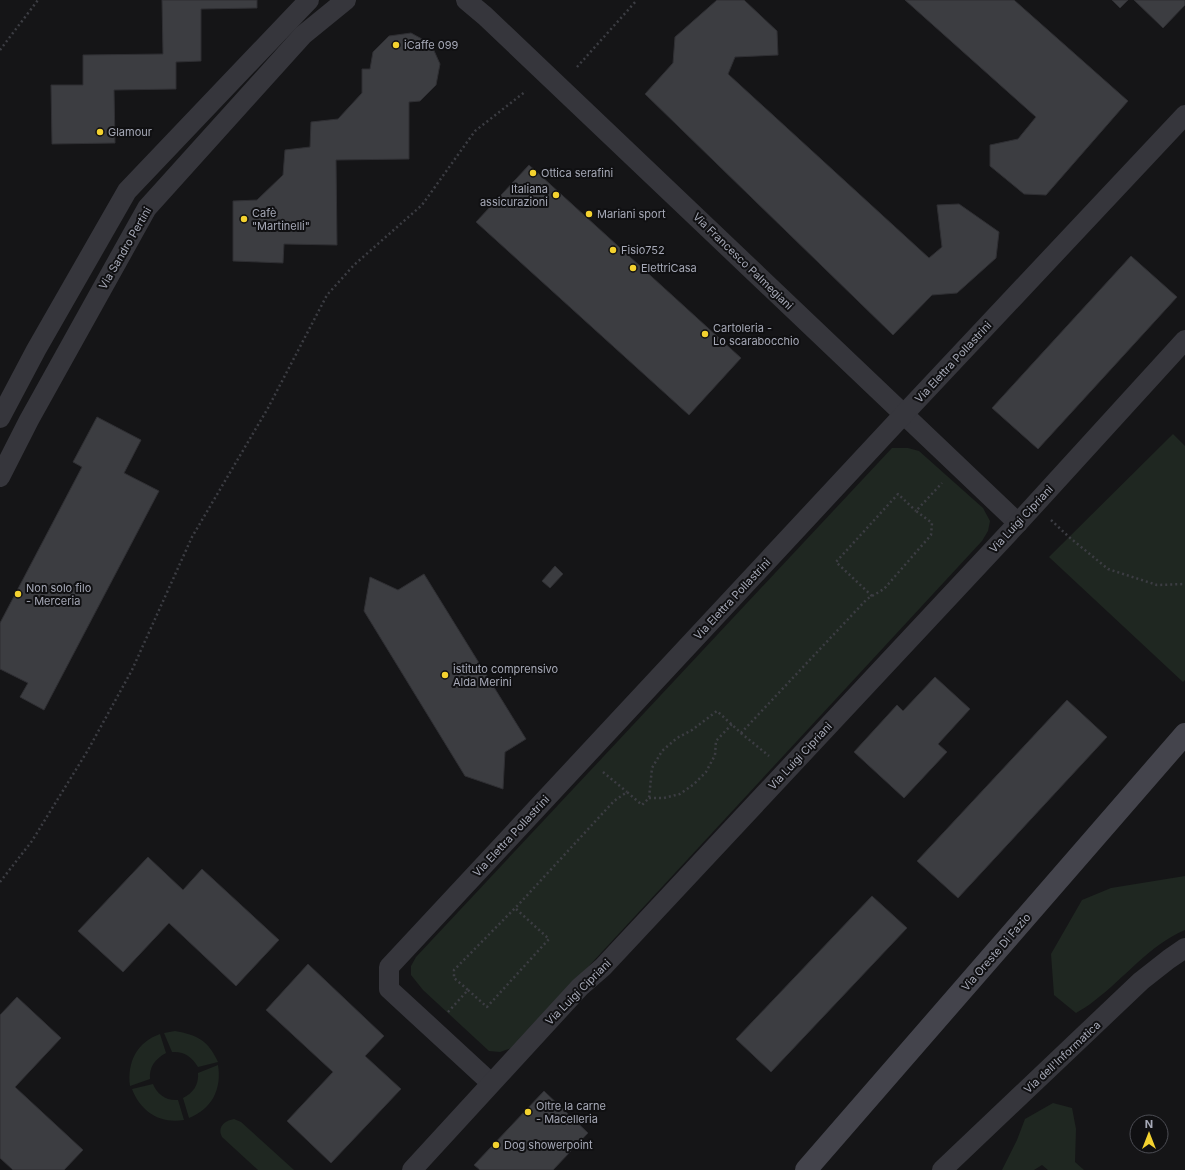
<svg xmlns="http://www.w3.org/2000/svg" width="1185" height="1170" font-family="Inter,sans-serif">
<style>
.green{fill:#1f2721}
.building{fill:#3c3d41;stroke:#2f2f33}
.lines{fill:none;stroke-linecap:round;stroke-linejoin:round}
.path{stroke:#3c3d43;stroke-width:2.5;stroke-dasharray:2 3;stroke-linecap:butt}
.minor{stroke:#36363c;stroke-width:20}
.secondary{stroke:#44444c;stroke-width:22}
.poi-dot{fill:#f4d22f;stroke:#101012;stroke-width:1.5}
.labels{text-anchor:middle;dominant-baseline:central;stroke-width:4;stroke-linejoin:round;paint-order:stroke}
.poi-label{font-size:11px;fill:#a6a9b7;stroke:#101012;text-anchor:start}
.street-label{font-size:11px;fill:#a6a9b7;stroke:#101012}
</style>
<rect width="100%" height="100%" fill="#151517"/>
<!-- green -->
<g class="green">
<path d="M1173 434 1185 446V680L1183 682 1049 557Z"/>
<path d="M892 448H908L919 451 983 508 990 521 988 531 982 541 514 1047 500 1052 489 1051 423 990 411 975V966L416 957Z"/>
<path d="M1185 876V930C1149 945 1125 978 1094 1001 1088 1006 1082 1009 1076 1013L1054 995 1051 954 1082 900 1111 888Z"/>
<path d="M175 1031C197 1035 208 1040 218 1062L198 1067C192 1057 184 1051 172 1052L164 1033Z"/>
<path d="M160 1034 166 1053C155 1059 149 1067 150 1079L130 1086C127 1062 137 1042 160 1034Z"/>
<path d="M218 1065C222 1089 212 1109 189 1118L183 1098C193 1093 199 1085 198 1073Z"/>
<path d="M153 1084C157 1094 166 1101 178 1100L184 1120C160 1124 141 1112 132 1089Z"/>
<path d="M1053 1103 1072 1108 1076 1129 1075 1162 1084 1170H1048L1042 1165 1034 1170H1002L1017 1140 1025 1119Z"/>
<path d="M234 1119 241 1122 294 1170H258L222 1137C217 1127 224 1121 234 1119Z"/>
</g>
<!-- building -->
<g class="building">
<path d="M162 0H257V8L201 9V61L176 62V89L114 90 115 143 52 144 51 85H83V55L163 54Z"/>
<path d="M717 0H744L777 31 778 55 735 57 728 74 929 258 942 247 937 205 959 204 999 232 996 258 957 293 932 295 893 335 645 94 673 63 675 37Z"/>
<path d="M905 0H1014L1128 101 1046 195 1024 194 990 166V145L1018 139 1036 117Z"/>
<path d="M1112 0H1128L1120 8Z"/>
<path d="M1134 0H1185V5L1163 28Z"/>
<path d="M411 33 431 44 440 64 436 85 420 101 409 102V159L336 160 337 245 284 244 283 263 233 261V201L257 200 283 175 285 150 310 147 311 122 338 119 362 93V69H370L373 52 389 36Z"/>
<path d="M529 165 741 358 689 415 476 222Z"/>
<path d="M1131 256 1177 297 1038 449 992 408Z"/>
<path d="M97 417 141 440 124 473 159 491 44 710 20 697 28 683 0 669V623L82 467 73 462Z"/>
<path d="M555 566 563 574 550 588 542 581Z"/>
<path d="M424 574 526 739 505 752 503 789 465 776 364 611 370 577 398 590Z"/>
<path d="M935 677 970 709 938 744 947 752 904 798 854 752 897 705 903 711Z"/>
<path d="M1067 700 1107 737 958 898 917 861Z"/>
<path d="M148 857 183 890 202 869 279 940 236 986 169 923 123 972 78 931Z"/>
<path d="M872 896 907 928 771 1072 736 1039Z"/>
<path d="M308 964 384 1036 365 1056 401 1089 331 1163 287 1121 333 1072 266 1010Z"/>
<path d="M17 997 61 1038 15 1087 83 1150 64 1170H13L0 1158V1015Z"/>
<path d="M544 1091 588 1133 553 1170H480L474 1165Z"/>
</g>
<g class="lines">
<!-- path -->
<g class="path">
<path d="M0 50 38 0"/>
<path d="M577 67 637 0"/>
<path d="M1051 520 1069 537 1108 569 1157 585 1185 584"/>
<path d="M872 596 836 562 898 494 916 511"/>
<path d="M741 733 769 756"/>
<path d="M603 772 627 792"/>
<path d="M649 798H664L680 794 694 784 706 772 715 755 716 741 732 724"/>
<path d="M0 882 32 841 88 750 132 670 192 537 268 408 327 295 354 265 422 205 475 131 526 91"/>
<path d="M468 990 487 1007 549 939 515 908"/>
<path d="M448 1012 468 990 454 978V970L520 903 614 801 627 792 642 805 649 798 652 768 662 751 677 738 692 730 717 711 741 733 867 599 884 589 931 535 932 523 916 511 942 483"/>
</g>
<!-- minor -->
<g class="minor">
<path d="M466 0 485 16 1018 523"/>
<path d="M0 418 36 350 127 191 309 0"/>
<path d="M0 477 29 420 147 208 303 35 346 0"/>
<path d="M491 1083 389 989V967L904 414 1185 115"/>
<path d="M412 1170 580 987 603 967 1018 523 1185 340"/>
<path d="M942 1170 1141 981 1169 959 1185 948"/>
</g>
<!-- secondary -->
<path class="secondary" d="M806 1170 1185 734"/>
</g>
<!-- markers -->
<g class="poi-dot">
<circle cx="396" cy="45" r="4"/>
<circle cx="100" cy="132" r="4"/>
<circle cx="533" cy="173" r="4"/>
<circle cx="556" cy="195" r="4"/>
<circle cx="589" cy="214" r="4"/>
<circle cx="244" cy="219" r="4"/>
<circle cx="613" cy="250" r="4"/>
<circle cx="633" cy="268" r="4"/>
<circle cx="705" cy="334" r="4"/>
<circle cx="18" cy="594" r="4"/>
<circle cx="445" cy="675" r="4"/>
<circle cx="528" cy="1112" r="4"/>
<circle cx="496" cy="1145" r="4"/>
</g>
<g class="labels">
<!-- poi labels -->
<g class="poi-label">
<text x="404" y="45">iCaffe 099</text>
<text x="108" y="132">Glamour</text>
<text x="541" y="173">Ottica serafini</text>
<text x="548" y="189" text-anchor="end">Italiana<tspan x="548" dy="13">assicurazioni</tspan></text>
<text x="252" y="213">Cafè<tspan x="252" dy="13">"Martinelli"</tspan></text>
<text x="597" y="214">Mariani sport</text>
<text x="621" y="250">Fisio752</text>
<text x="641" y="268">ElettriCasa</text>
<text x="713" y="328">Cartoleria -<tspan x="713" dy="13">Lo scarabocchio</tspan></text>
<text x="26" y="588">Non solo filo<tspan x="26" dy="13">- Merceria</tspan></text>
<text x="453" y="669">istituto comprensivo<tspan x="453" dy="13">Alda Merini</tspan></text>
<text x="536" y="1106">Oltre la carne<tspan x="536" dy="13">- Macelleria</tspan></text>
<text x="504" y="1145">Dog showerpoint</text>
</g>
<!-- street labels -->
<g class="street-label">
<text transform="translate(125 248) rotate(-60)">Via Sandro Pertini</text>
<text transform="translate(743 261) rotate(44)">Via Francesco Palmegiani</text>
<text transform="translate(953 362) rotate(-47)">Via Elettra Pollastrini</text>
<text transform="translate(1021 519) rotate(-47)">Via Luigi Cipriani</text>
<text transform="translate(732 599) rotate(-47)">Via Elettra Pollastrini</text>
<text transform="translate(800 756) rotate(-47)">Via Luigi Cipriani</text>
<text transform="translate(511 836) rotate(-47)">Via Elettra Pollastrini</text>
<text transform="translate(996 952) rotate(-49)">Via Oreste Di Fazio</text>
<text transform="translate(578 992) rotate(-45)">Via Luigi Cipriani</text>
<text transform="translate(1062 1057) rotate(-43)">Via dell'Informatica</text>
</g>
</g>
<!-- north arrow -->
<g transform="translate(1149 1134)"><circle r="19" fill="#101012" stroke="#4c4d54"/>
<path d="M0-3L7 15L0 10L-7 15Z" fill="#f4d22f"/>
<text y="-6" font-size="11" font-weight="bold" text-anchor="middle" fill="#a6a9b7">N</text>
</g>
</svg>
